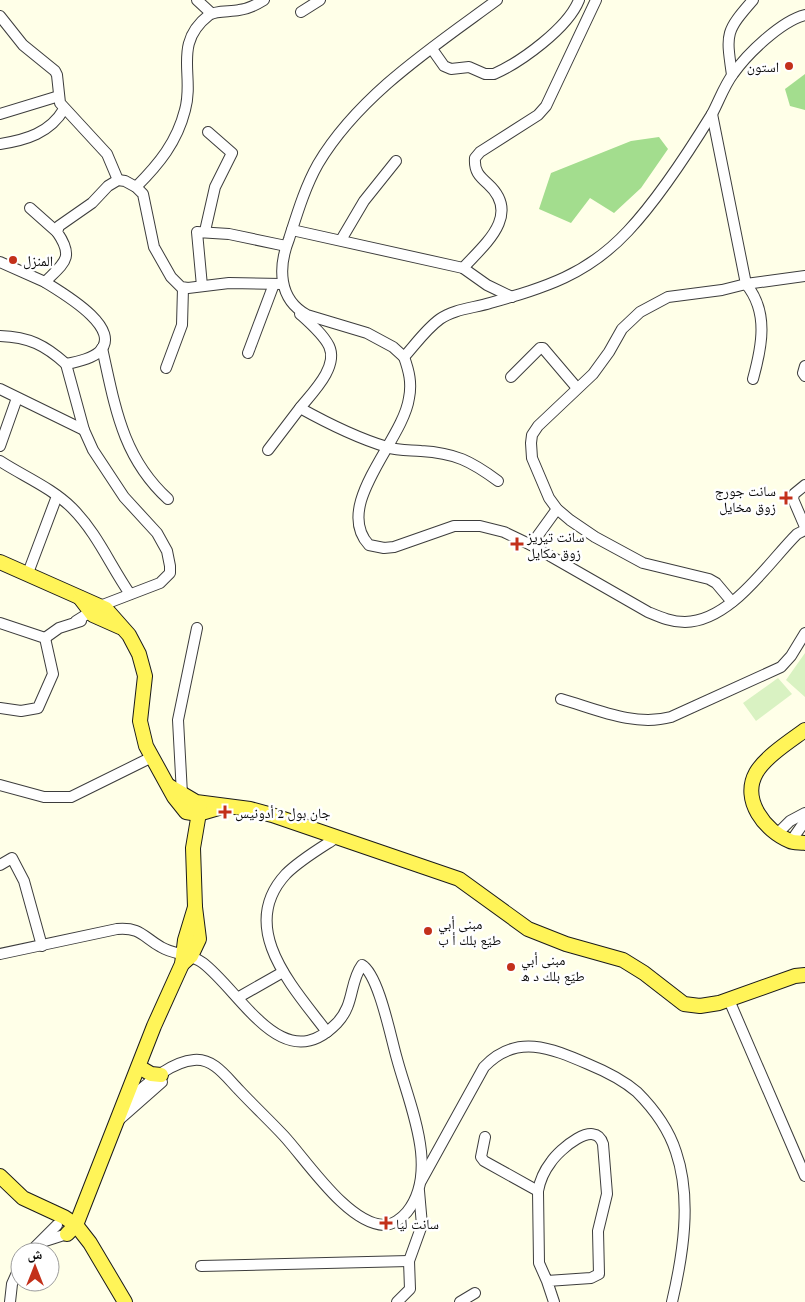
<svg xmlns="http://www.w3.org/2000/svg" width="805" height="1302" font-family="'Playfair Display','Noto Naskh Arabic',serif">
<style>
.forest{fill:#a3dd8e}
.pitch{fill:#d9f2c2}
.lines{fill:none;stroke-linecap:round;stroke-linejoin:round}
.minor-casing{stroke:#3d3d3d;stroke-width:12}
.major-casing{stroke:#1b1b1b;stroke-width:16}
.minor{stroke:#fff;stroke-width:10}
.major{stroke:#fff458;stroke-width:14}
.poi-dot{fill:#c3301a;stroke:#fff;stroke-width:2}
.labels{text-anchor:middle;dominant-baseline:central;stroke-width:5;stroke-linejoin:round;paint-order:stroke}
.poi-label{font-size:14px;fill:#0a0a0a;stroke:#fff;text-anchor:start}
</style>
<rect width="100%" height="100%" fill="#ffffe8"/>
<!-- forest -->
<g class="forest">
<path d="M805 74V110L790 106 785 89Z"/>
<path d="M659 137 668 149 641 188 614 213 590 198 571 223 539 209 551 173 631 141Z"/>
</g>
<!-- pitch -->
<g class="pitch">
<path d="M805 653V697L786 680Z"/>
<path d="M778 678 792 694 756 721 743 703Z"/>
</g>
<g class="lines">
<defs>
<g id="minor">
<path d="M197 0 211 13"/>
<path d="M497 0C433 47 359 95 318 164 305 187 297 214 289 239 278 267 278 299 307 315L367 333 393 347 404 357C415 345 426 329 440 319 454 309 474 308 490 303 546 287 587 275 628 231 659 198 688 153 712 114 719 101 724 86 733 74 747 54 781 21 805 15"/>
<path d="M301 12 320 0"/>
<path d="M0 16 23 45 55 71 57 75 60 103 107 154 118 180"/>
<path d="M432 49 444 66 451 69 469 67 485 74H494C521 62 568 28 579 0"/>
<path d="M732 75C726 33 725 32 753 0"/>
<path d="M0 114 59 96"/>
<path d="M712 114 746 284 805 276"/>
<path d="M0 144C26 140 50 133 64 109"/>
<path d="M136 187C159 164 177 142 185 110 195 75 172 44 209 15 216 10 231 12 239 10 248 9 256 5 264 0"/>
<path d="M30 208 57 232"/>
<path d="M292 230 463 268 487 285 512 297"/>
<path d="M205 231 215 187 232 153 208 132"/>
<path d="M341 240 364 201 396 161"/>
<path d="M0 262 45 282"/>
<path d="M463 268C484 245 522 215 488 184 479 176 474 171 475 158L480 152 538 115 546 106 596 0"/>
<path d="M202 286 197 232 229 234 286 246"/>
<path d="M300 314C310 323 323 334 329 346 339 367 312 393 300 408 327 423 357 438 387 447 398 451 411 450 421 451 455 453 471 461 498 481"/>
<path d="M0 336C29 337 45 345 66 364"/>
<path d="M102 348C115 406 122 457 168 499"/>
<path d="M248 353 274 284"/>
<path d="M404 357C409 371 412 383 409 398 403 441 332 505 369 545L384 548 394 547 454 526H480L504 532 531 545 648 612C660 617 671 622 685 622 731 621 767 564 797 534L805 530"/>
<path d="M805 366 803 373 805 376"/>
<path d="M166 368 182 325 183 288"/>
<path d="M511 377 540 348H543L577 388"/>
<path d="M0 389 84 430"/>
<path d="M0 446 17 398"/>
<path d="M268 450 300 408"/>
<path d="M0 461C23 476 52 488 72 508 97 533 110 565 130 594"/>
<path d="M805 485 794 494 793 499 805 527"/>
<path d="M531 545 557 509"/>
<path d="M28 573 57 496"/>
<path d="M732 602 716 583 709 579 643 563 595 537 570 520 557 509 549 498 532 458 531 443 532 435 538 426 593 374 609 352 622 329 640 312 668 297 722 290 746 284C769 312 762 346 753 379"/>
<path d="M76 621 100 606 160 583 170 573V566L167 551 157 533 124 497 93 450 84 430 66 364C77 362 91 359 99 352 125 328 59 291 45 282 64 263 75 258 57 232L59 226 92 203 108 186 118 180 125 181 136 187 143 194 154 247 171 277 181 287 188 288 229 283 282 284"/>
<path d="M0 623 45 638 53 674 38 708 21 711 0 708"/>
<path d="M45 638 59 628 81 621"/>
<path d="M561 699C596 709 634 727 671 717L781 667 791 656 805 633"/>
<path d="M0 785 44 797H71L152 757"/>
<path d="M182 794 178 720 197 628"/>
<path d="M778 833 790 821 805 813"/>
<path d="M791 841 805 821"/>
<path d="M0 865 12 858 24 881 42 946"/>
<path d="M0 954 117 929C141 927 143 937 161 947 174 955 190 953 203 963 242 993 283 1079 337 1023 355 1004 349 983 362 965 379 975 391 1039 397 1059 409 1104 440 1171 407 1212 402 1218 393 1225 384 1225 348 1224 307 1161 284 1136 270 1121 254 1106 239 1090 227 1078 214 1058 194 1060 169 1062 145 1086 127 1101"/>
<path d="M239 997 283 972"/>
<path d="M729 1000 805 1176"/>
<path d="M327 1032C294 988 236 928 286 874 300 860 319 849 336 838"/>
<path d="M120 1119 162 1082"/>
<path d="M485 1137 481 1157 484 1161 538 1191"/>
<path d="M421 1181 484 1067C516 1033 551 1048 588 1064 605 1071 623 1080 637 1092 653 1108 669 1130 676 1152 692 1199 683 1255 672 1302"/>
<path d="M42 1242 67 1234"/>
<path d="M30 1252 57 1225"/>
<path d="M201 1266 409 1261"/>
<path d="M547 1281 539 1263 538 1191C540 1180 544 1171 551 1162 559 1150 595 1118 603 1144L607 1194 598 1231 599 1274 591 1278 547 1281 554 1302"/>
<path d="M10 1302 12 1284 20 1266"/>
<path d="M397 1302 410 1289 409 1261 422 1225 419 1191"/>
<path d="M460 1302 475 1293"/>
</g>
<g id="major">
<path d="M0 562 106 609 129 635 139 654 145 676 140 721 146 746 174 797 186 812 198 814 222 807"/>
<path d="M80 598 93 615 120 627"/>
<path d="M805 730C790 741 765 757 756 773 741 800 765 831 790 841 794 843 800 842 805 843"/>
<path d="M169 786 196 802 250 809 272 815 459 879 528 929 566 944 623 960 644 973 684 1004 700 1006 719 1003 795 976 805 975"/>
<path d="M182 964 191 956 199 939 195 907 193 848 200 807"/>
<path d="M139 1067 151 1074 161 1075"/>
<path d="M0 1176 23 1198 64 1217 76 1225 90 1243 125 1302"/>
<path d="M67 1234 76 1225 154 1026 182 964 185 940 195 907"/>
</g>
</defs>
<!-- minor casing -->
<use href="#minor" class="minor-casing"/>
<!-- major casing -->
<use href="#major" class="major-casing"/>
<!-- minor -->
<use href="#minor" class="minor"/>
<!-- major -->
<use href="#major" class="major"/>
</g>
<!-- markers -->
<g class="poi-dot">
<circle cx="789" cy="66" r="5"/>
<circle cx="13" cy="260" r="5"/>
<path d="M783.5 490.5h5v5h5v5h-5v5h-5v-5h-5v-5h5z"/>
<path d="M514.5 536.5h5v5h5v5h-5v5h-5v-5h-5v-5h5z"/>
<path d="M222.5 804.5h5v5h5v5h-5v5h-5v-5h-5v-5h5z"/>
<circle cx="428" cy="931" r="5"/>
<circle cx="511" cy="967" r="5"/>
<path d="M383.5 1215.5h5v5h5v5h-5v5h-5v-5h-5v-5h5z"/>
</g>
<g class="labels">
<!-- poi labels -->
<g class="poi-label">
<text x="779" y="66" text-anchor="end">استون</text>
<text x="23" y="260">المنزل</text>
<text x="776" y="490" text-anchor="end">سانت جورج<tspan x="776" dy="16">زوق مخايل</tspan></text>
<text x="527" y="536">سانت تيريز<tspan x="527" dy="16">زوق مكايل</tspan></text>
<text x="235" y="812">جان بول 2 أدونيس</text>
<text x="438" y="923">مبنى أبي<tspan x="438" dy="16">طيّع بلك أ ب</tspan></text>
<text x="521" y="959">مبنى أبي<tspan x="521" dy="16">طيّع بلك د ه</tspan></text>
<text x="396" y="1223">سانت ليا</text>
</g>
</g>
<!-- north arrow -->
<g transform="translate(35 1267)"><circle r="24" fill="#ffffff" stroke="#9d9d9d"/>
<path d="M0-4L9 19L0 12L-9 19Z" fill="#c3301a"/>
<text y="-8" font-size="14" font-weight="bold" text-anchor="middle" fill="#0a0a0a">ش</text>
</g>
</svg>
